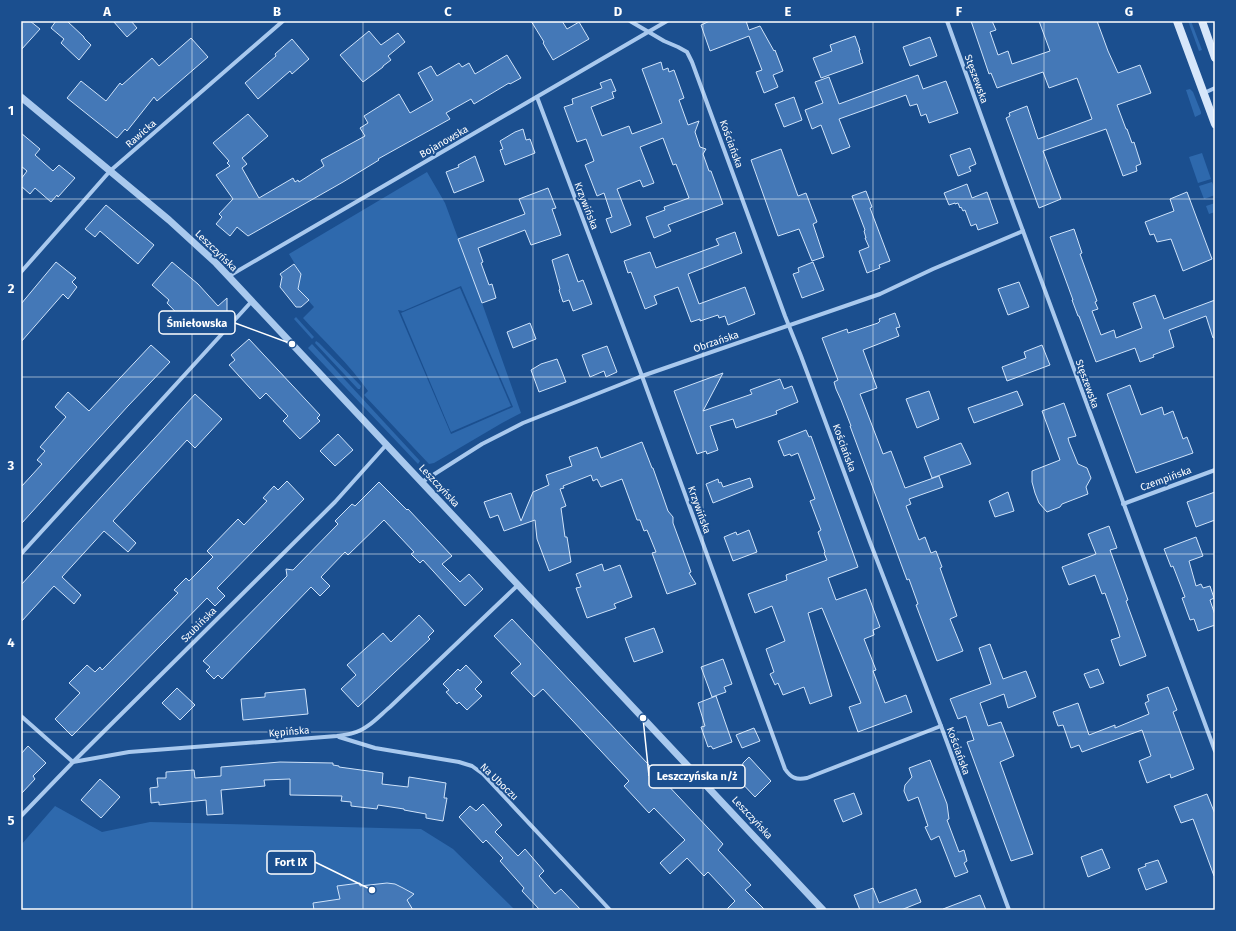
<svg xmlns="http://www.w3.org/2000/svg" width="1236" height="931" font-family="'Fira Sans',sans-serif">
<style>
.green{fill:#2e69ad;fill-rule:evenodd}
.building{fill:#4478b7;stroke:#cfe3fa}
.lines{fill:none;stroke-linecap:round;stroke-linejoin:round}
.minor{stroke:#a9c9ee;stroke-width:4}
.tertiary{stroke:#a9c9ee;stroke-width:7}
.secondary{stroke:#d6e6fa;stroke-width:8}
.grid{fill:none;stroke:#fff;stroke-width:1;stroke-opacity:0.55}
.labels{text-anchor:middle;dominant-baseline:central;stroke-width:4;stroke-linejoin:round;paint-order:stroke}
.street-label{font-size:10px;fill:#fff;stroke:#1b4f8f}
.leader{fill:none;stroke:#fff;stroke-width:1.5}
.callout-dot{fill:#fff;stroke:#1b4f8f;stroke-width:1.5}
.callout{fill:#1b4f8f;stroke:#fff;stroke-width:1.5}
.callout-label{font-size:11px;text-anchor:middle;font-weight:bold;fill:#fff}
.neatline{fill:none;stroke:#fff;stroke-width:1.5}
.grid-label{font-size:13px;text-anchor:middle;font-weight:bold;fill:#fff}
</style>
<rect width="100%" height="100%" fill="#1b4f8f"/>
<!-- green -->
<g class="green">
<path d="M1188 21H1191L1202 50 1199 51Z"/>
<path d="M1190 89 1193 92 1201 112V114L1195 117 1186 90Z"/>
<path d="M1202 153 1211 179 1198 183 1189 157Z"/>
<path d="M427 172 445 203 482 303 521 413 502 423 434 463 429 464 364 395 368 391C349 364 325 342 303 318L314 307 298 289 301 274 289 254ZM461 286 513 407 451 434 398 310 403 311Z"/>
<path d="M1212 182 1215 189V195L1204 199 1199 186Z"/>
<path d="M1215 203V212L1209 214 1206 206Z"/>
<path d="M460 288 511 406 451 432 401 313Z"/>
<path d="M296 317 314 337 312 339 294 319Z"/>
<path d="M316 341 319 343 361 386 360 389H358L315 343Z"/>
<path d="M312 344 420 461 418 464 308 348Z"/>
<path d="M55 806 102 832 150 822 421 829 453 849 515 910H21V845Z"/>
</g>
<!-- building -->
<g class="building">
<path d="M21 21H30L40 29 21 50Z"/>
<path d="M56 21H67L84 37V38L91 45 79 60 61 43 64 39 51 28Z"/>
<path d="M113 21H131L137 28 127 37Z"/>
<path d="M531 21H562L567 29 579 22 589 39 553 60 543 43 544 42Z"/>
<path d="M710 21H746L749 30 760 26 774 51 775 50 783 71 773 75 778 87 764 93 756 72 762 70 749 36 710 51 701 25Z"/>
<path d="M971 21H992L996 30 990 32 998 55 1008 51 1012 64 1050 51 1039 21H1097L1108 51 1118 73 1140 65 1151 93 1117 105 1126 129H1127L1132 143 1134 142 1141 164 1136 166 1137 171 1123 176 1106 129 1043 151 1061 199 1039 208 1006 118 1010 116 1009 113 1027 106 1038 139 1092 119 1077 78 1049 88 1043 72 997 88 991 73 989 74Z"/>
<path d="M369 31 381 45 398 33 405 42 388 56 391 60 383 66V67L363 82 340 55Z"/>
<path d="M855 36 860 50H859L863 63 821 78 813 58 832 51 830 45Z"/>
<path d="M930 37 937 56 910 66 903 47Z"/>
<path d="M191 38 208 57 157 101 154 97 127 131 125 129 117 138 67 98 81 81 106 101 120 83 122 85 152 58 159 66Z"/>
<path d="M292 39 309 59 292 74 290 71 258 99 245 83 276 56 275 54Z"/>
<path d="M507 55 521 78 510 84 509 83 474 104 471 99 446 113 450 119 378 159 379 160 343 182 248 236 237 227 230 236 216 224 222 217 219 214 233 199 216 175 230 166 227 163 229 161 213 143 248 114 268 136 242 158 247 164 242 168 259 198 293 178 295 182 298 180 299 182 324 166 321 160 365 136 360 128 368 123 364 116 399 94 410 113 433 100 418 73 431 66 437 76 459 63 462 67 469 63 475 74Z"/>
<path d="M661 62 663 70 668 68 669 72 674 70 684 98 679 100 688 125 699 121 695 132 700 147 706 149 703 154 709 171H711L723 204 668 225 671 231 654 238 646 217 665 210 664 207 689 198 676 164 673 165 663 138 640 147 654 183 643 187 640 180 617 189 631 225 611 233 606 219 612 217 604 193 597 196 585 165 594 161 586 139 577 142 564 107 573 104 572 99 602 88 600 83 611 79 616 91 612 92 614 98 591 107 602 136 629 126 632 134 662 123 642 69Z"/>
<path d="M918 75 923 89 946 81 958 113 929 123 926 114 921 116 917 104 910 106 906 95 839 119 850 147 832 154 821 125 812 129 805 110 823 103 815 82 829 77 839 104Z"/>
<path d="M794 97 802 120 784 127 775 104Z"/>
<path d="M523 129 526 140 530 139 535 153 505 165 500 150 503 149 500 141 515 132Z"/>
<path d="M21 133 40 149 35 155 53 171 59 165 75 178 58 197 57 195 51 202 35 188 30 194 21 186V179L27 171 21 166Z"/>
<path d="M970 148 976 164 969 167 971 171 958 176 950 155Z"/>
<path d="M781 149 798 196 806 193 817 222 813 224 824 257 812 261 799 229 778 236 751 160Z"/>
<path d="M475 156 484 181 454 193 446 172 459 167 458 165Z"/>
<path d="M967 184 972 198 987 192 998 223 978 230 976 224 971 226 965 210 963 211 961 207 960 208 958 203 955 204V203L949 205 944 193Z"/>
<path d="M548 188 556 208 552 209 561 235 531 245 525 230 478 248 483 262 481 263 489 285 492 284 496 298 482 303 458 239 525 214 519 199Z"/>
<path d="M866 191 872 207 870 208 890 261 879 265 880 268 867 273 859 251 869 247 865 238H866L864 231 865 230 852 196Z"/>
<path d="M1187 192 1212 259 1183 271 1171 239 1157 242 1154 234 1150 235 1145 222 1174 211 1170 199Z"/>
<path d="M106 205 154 245 138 264 100 231 95 237 85 229Z"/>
<path d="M1074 229 1082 253 1080 254 1097 301 1095 302 1098 309 1092 311 1101 335 1114 330 1116 338 1142 328 1133 303 1155 295 1164 319 1215 300V337L1213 338 1206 316 1169 330 1174 347 1153 355 1154 357 1140 362 1135 348 1096 362 1079 316H1078L1072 300H1073L1050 237Z"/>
<path d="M735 232 742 253 688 274 699 304 745 287 755 314 728 325 725 316 719 318 718 315 700 321V319L691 322 678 287 654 296 657 304 645 309 631 272 628 273 624 261 650 252 656 268 719 245 716 239Z"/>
<path d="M568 254 578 282 583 280 592 304 573 311 569 300 563 302 559 290 560 289 552 260Z"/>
<path d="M56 262 76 278 72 282 77 287 68 299 63 294 21 342V304Z"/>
<path d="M172 262 198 284 218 306 227 298V315L221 322 216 316 210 321 206 318 193 330 167 303 169 300 152 285Z"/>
<path d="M813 262 824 290 802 298 793 274 799 272 798 268Z"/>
<path d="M294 264 301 274 298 289 309 300 301 307H296L280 287 282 277 280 274Z"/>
<path d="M1019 282 1029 307 1008 315 998 289Z"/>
<path d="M895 313 900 327 896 328 899 336 863 350 877 388 860 394 883 454 891 451 905 488 939 476 943 487 909 499 911 504 906 506 919 540 925 537 931 553 936 551 942 567 940 568 957 616 950 619 963 651 937 661 916 605 918 604 909 579 907 580 850 426H851L841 400 836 389 834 382 838 380 822 338 847 329 848 333 878 323 880 321 879 319Z"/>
<path d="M530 323 536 339 513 348 507 332Z"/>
<path d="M249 339 320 415 317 418 320 421 300 439 283 421 288 416 266 393 260 399 229 365 235 360 231 355Z"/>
<path d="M151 345 170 362 128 406 21 524V487L42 464 37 460 45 451 40 447 66 417 55 407 68 392 89 411Z"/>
<path d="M1042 345 1050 365 1007 381 1002 367 1026 358 1024 352Z"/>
<path d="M607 346 617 372 606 377 604 371 590 377 582 355Z"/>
<path d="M557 359 566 382 539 392 531 370 541 364Z"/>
<path d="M723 373 703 411 752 394 750 390 780 379 784 389 792 386 798 402 776 411 777 414 736 428 733 419 710 426 718 450 707 454 706 451 697 454 674 391Z"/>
<path d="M1130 385 1141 415 1162 407 1164 415 1173 411 1183 439 1187 437 1193 453 1136 473 1107 394Z"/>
<path d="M929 391 939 419 917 428 906 399Z"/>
<path d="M1017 391 1023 405 974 423 968 408Z"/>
<path d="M195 394 222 419 195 448 187 440 113 521 136 543 128 552 104 531 62 577 81 595 74 604 54 586 21 622V585Z"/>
<path d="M1064 403 1076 436 1068 438 1069 442 1078 464 1087 468 1091 478 1086 487 1088 494 1062 504 1060 507 1047 512 1039 503 1035 493 1032 482V471L1060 460 1042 411Z"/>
<path d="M806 430 809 437 811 436 858 567 828 578 836 600 866 589 880 627 873 630 874 635 864 639 876 670 873 671 885 703 906 695 912 712 858 732 849 707 861 703 822 608 808 613 832 696 810 704 804 687 783 695 778 683 775 685 770 674 774 672 766 649 785 641 772 606 755 613 748 594 787 580 786 575 827 560 824 553 825 552 818 532 821 530 810 501 815 499 798 453 791 456 790 454 784 456 778 441Z"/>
<path d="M338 434 353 450 335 466 320 451Z"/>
<path d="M642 442 652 468H653L668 511 673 517V523L691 572 689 573 696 584 667 594 652 553 656 552 647 530 644 531 640 520H637L622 479 601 487 597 479 593 481 591 475 563 486 564 488 560 489 566 506 561 508 565 537H567L571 562 549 571 537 539 535 520 504 531 498 515 490 518 484 502 511 493 521 521 533 492 549 485 546 475 572 466 569 457 597 447 601 458Z"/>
<path d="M961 443 971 464 932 478 924 457Z"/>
<path d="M750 478 753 487 713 503 706 484 718 479 719 483 721 482 723 487Z"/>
<path d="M287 481 304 499 217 588 225 596 215 606 207 598 72 736 55 719 80 693 69 683 87 665 95 672 100 667 102 670 178 593 174 590 186 578 189 581 213 557 207 551 238 519 244 525 267 501 263 498 274 486 278 490Z"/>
<path d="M379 482 407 510 408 509 452 556 442 564 460 582 469 574 483 589 465 606 423 560 420 563 411 554 414 552 384 520 348 555 345 552 321 577 330 586 320 596 311 587 222 679 218 675 214 679 206 671 210 667 203 661 287 576 286 569 293 570 338 524 335 521 352 504 355 506Z"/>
<path d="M1008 492 1014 511 995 517 989 501Z"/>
<path d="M1215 492V520L1196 527 1187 502Z"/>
<path d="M1109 526 1117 548 1110 550 1128 600 1126 601 1146 656 1120 666 1111 640 1120 637 1117 627 1105 593 1102 594 1095 575 1069 585 1062 567 1096 554 1088 534Z"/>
<path d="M749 530 757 552 733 561 724 537 736 532 737 535Z"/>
<path d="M1196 537 1203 556 1189 561 1196 586 1201 584 1203 588 1210 586 1214 598 1210 600 1215 615V625L1198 631 1194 619 1190 620 1182 598 1185 597 1173 566 1171 567 1164 549Z"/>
<path d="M602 564 604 571 620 565 632 597 614 604 616 608 587 618 576 588 581 587 576 574Z"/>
<path d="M419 615 434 631 428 637 430 639 358 707 341 689 356 675 347 665 383 633 391 642Z"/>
<path d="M512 619 723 844 718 850 751 885 745 890 765 910H726L735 901 708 872 704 876 687 858 670 874 660 863 685 840 654 808 649 813 624 786 629 781 543 689 534 697 511 673 521 664 494 636Z"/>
<path d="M654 628 663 652 634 662 625 638Z"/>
<path d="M990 644 1003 679 1026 671 1036 697 1008 708 1004 694 980 703 988 726 1001 722 1014 756 1000 762 1033 854 1011 861 967 742 974 740 966 716 958 719 950 699 991 684 979 648Z"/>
<path d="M723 659 732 684 724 687 726 692 712 697 701 667Z"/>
<path d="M466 665 482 682 475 689 482 696 467 710 459 702 457 704 446 692 449 690 443 684 458 669 460 671Z"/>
<path d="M1098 669 1104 683 1090 688 1084 674Z"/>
<path d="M1168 687 1177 710 1173 712 1194 769 1171 778 1170 774 1147 783 1139 761 1151 756 1142 730 1082 752 1079 745 1071 748 1063 725 1058 726 1053 712 1078 703 1089 735 1115 725V728L1149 714 1145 703 1149 701 1147 695Z"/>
<path d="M177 688 195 705 180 720 162 703Z"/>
<path d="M305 689 308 714 243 720 241 699 265 697V693Z"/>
<path d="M716 696 732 742 713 749 711 746 708 747 701 727 705 726 698 703Z"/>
<path d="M754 728 760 741 742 748 736 735Z"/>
<path d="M28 746 46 763 33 776 35 779 21 794V754Z"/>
<path d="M749 757 771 781 755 797 737 778 741 774 743 763Z"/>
<path d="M930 760 947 804 949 819 947 820 959 852 964 850 967 861 964 863 968 872 955 877 939 836 931 840 925 827 928 826 918 797 908 801 904 791 905 785 912 777 909 768Z"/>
<path d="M280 762 333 763V765L339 766V767L383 773 382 784 408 787 409 777 446 783 444 798H447L443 821 426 818V814L404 810V809L378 805 377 809 351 806V802L341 801 342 796 290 795V779L264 780 265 786 221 790 223 814 207 815 206 800 159 805V802L151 803 150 788 158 787 157 778H166V772L194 770 195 778 221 776V767Z"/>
<path d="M100 779 120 797 101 818 81 800Z"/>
<path d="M854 793 862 814 843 822 834 800Z"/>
<path d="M1207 794 1215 814V876H1214L1193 819 1181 823 1174 806Z"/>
<path d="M483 804 502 825 495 832 500 837 518 856 525 849 544 871 539 876 555 894 561 889 581 910H540L522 891 524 888 500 861 503 858 486 840 483 843 459 817 470 806 476 811Z"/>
<path d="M1102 849 1110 868 1088 877 1081 857Z"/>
<path d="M1158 860 1167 882 1146 890 1138 869 1146 866 1145 864Z"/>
<path d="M360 883V886L387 883 395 884 403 888 414 894 407 900 413 910H314L313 903 340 899 337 886Z"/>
<path d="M873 888 879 903 916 889 921 902 901 910H860L854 895Z"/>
<path d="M980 895 986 910H943V909Z"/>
</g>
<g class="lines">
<!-- minor -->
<g class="minor">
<path d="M630 21 664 41 678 47 687 52 692 62 785 316 801 356 870 542 941 726 1009 910"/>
<path d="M947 21 1006 185 1215 751"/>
<path d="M1204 93 1215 88"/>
<path d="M537 97 642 376 785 769C791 778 796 780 807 778L941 726"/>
<path d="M21 272 110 171 283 21"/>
<path d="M229 276 667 21"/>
<path d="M422 482 482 444 523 423 642 376 880 294 933 269 1023 231"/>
<path d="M1123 504 1215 470"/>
<path d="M21 554 252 301"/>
<path d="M21 716 73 762 129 752 337 736C342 735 348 735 353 733 367 730 379 716 390 707L518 585"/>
<path d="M339 737 375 748 459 762 472 766 483 774 610 910"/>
<path d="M21 816 73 762 335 502 387 444"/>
</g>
<!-- tertiary -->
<path class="tertiary" d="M21 97 169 220 216 263 823 910"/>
<!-- secondary -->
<g class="secondary">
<path d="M1177 21 1215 124"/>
<path d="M1202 21 1215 58"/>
</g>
</g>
<!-- grid -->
<path class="grid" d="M192 21V910M363 21V910M533 21V910M703 21V910M873 21V910M1044 21V910M21 199H1215M21 377H1215M21 554H1215M21 732H1215"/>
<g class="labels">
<!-- street labels -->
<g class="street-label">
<text transform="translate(976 79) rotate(70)">Stęszewska</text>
<text transform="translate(141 134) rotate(-41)">Rawicka</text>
<text transform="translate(444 142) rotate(-30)">Bojanowska</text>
<text transform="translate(731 144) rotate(70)">Kościańska</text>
<text transform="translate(586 206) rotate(69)">Krzywińska</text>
<text transform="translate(216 251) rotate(44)">Leszczyńska</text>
<text transform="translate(716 342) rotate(-19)">Obrzańska</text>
<text transform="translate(1087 384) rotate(70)">Stęszewska</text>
<text transform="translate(844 448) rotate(70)">Kościańska</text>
<text transform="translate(1166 479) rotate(-20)">Czempińska</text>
<text transform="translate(439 486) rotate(47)">Leszczyńska</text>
<text transform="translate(699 510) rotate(70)">Krzywińska</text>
<text transform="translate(199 625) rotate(-45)">Szubińska</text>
<text transform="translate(289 732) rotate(-5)">Kępińska</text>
<text transform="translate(958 751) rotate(70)">Kościańska</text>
<text transform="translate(499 782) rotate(44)">Na Uboczu</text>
<text transform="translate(752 818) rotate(47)">Leszczyńska</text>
</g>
</g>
<!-- callouts -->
<path class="leader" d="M292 344L235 323M643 718L649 776M372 890L315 862"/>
<g class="callout-dot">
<circle cx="292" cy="344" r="4"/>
<circle cx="643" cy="718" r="4"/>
<circle cx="372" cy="890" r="4"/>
</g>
<g class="callout">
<rect x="159" y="311" width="76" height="23" rx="4"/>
<rect x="649" y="765" width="96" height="23" rx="4"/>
<rect x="267" y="851" width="48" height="23" rx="4"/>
</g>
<g class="callout-label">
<text x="197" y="327">Śmiełowska</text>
<text x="697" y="780">Leszczyńska n/ż</text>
<text x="291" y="866">Fort IX</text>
</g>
<!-- border -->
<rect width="1236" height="931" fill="none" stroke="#1b4f8f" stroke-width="44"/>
<rect x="22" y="22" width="1192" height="887" class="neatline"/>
<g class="grid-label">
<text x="107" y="16">A</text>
<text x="277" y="16">B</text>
<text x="448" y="16">C</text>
<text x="618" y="16">D</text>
<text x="788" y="16">E</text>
<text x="959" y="16">F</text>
<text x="1129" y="16">G</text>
<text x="11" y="115">1</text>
<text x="11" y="293">2</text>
<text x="11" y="470">3</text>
<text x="11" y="647">4</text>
<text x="11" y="825">5</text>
</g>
</svg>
